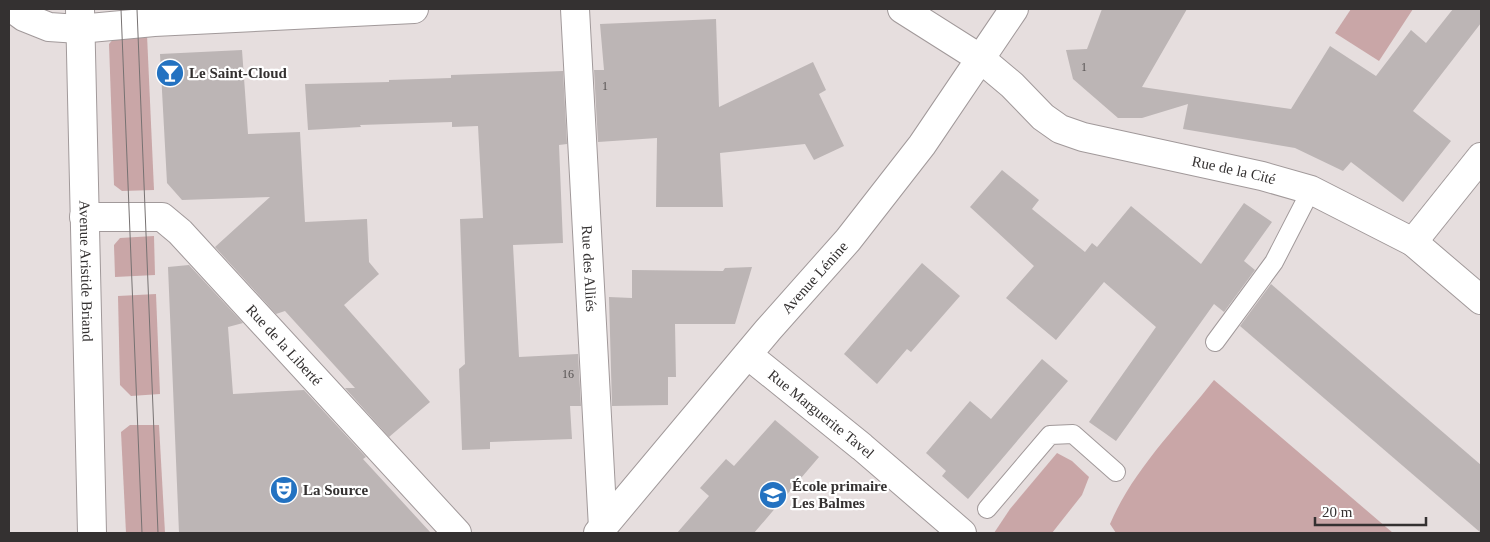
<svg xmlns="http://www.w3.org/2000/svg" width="1490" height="542" font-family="'Times New Roman',serif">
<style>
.green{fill:#c9a6a7}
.building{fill:#bcb5b5}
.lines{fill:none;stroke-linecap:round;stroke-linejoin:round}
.lane-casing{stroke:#a1999a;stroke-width:20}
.street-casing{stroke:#a1999a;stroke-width:30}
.lane{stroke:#fff;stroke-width:18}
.street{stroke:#fff;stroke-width:28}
.tram{stroke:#777272;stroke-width:1}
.labels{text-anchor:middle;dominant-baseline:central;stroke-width:4.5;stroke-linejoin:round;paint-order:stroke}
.number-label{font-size:12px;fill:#565252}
.poi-label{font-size:15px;font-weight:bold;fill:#343131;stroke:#fff;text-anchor:start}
.street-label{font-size:15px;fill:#343131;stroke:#fff}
</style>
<rect width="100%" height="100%" fill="#e6dede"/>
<!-- green -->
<g class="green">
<path d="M1351 9H1413L1379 61 1335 33Z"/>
<path d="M147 35 154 190 122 191 114 185 109 44 116 36Z"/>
<path d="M154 236 155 275 115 277 114 245 120 238Z"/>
<path d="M156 294 160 394 131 396 120 385 118 296Z"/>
<path d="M1214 380 1393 533H1116L1110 524C1133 470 1178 426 1214 380Z"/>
<path d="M130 425H159L165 533H126L121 432Z"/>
<path d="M1057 453 1072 461 1089 477 1082 495 1052 533H994L1010 509Z"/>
</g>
<!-- building -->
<g class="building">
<path d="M1102 9H1187L1142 87 1291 109 1330 46 1376 76 1411 30 1426 43 1453 9H1481V23L1413 111 1451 141 1403 202 1351 162 1343 171 1295 148 1183 129 1188 104 1142 118H1118L1073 79 1066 50 1087 49Z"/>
<path d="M716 19 719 107 813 62 826 90 819 94 844 146 814 160 805 144 720 153 723 207H656L657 138 598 142 594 70H604L600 24Z"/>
<path d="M242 50 248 134 300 132 305 222 367 219 369 262 379 274 344 305 430 402 389 437 345 388H355L285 311 276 314 215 247 270 197 182 200 167 183 160 54Z"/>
<path d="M563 71 567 144 559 145 563 243 513 245 519 357 578 354 581 406H570L572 439 490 442V449L462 450 459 369 465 364 460 219 483 218 478 126 452 127V122L360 125 361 127 308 130 305 84 389 82V80L451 78V75Z"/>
<path d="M1002 170 1039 200 1032 209 1085 252 1092 243 1097 247 1131 206 1201 264 1244 203 1272 222 1244 261 1255 270 1224 312 1214 304 1116 441 1089 422 1156 327 1104 282 1056 340 1006 298 1034 266 970 207Z"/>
<path d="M922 263 960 296 911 352 907 349 877 384 844 354Z"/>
<path d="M189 265 243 323 228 327 233 394 304 390 366 457 363 459 431 533H179L168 267Z"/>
<path d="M752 267 735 324H675L676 377H668V405L612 406 609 297 632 298V270L723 271 725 268Z"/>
<path d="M1271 284 1481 465V533L1240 326Z"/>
<path d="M1042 359 1068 381 968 499 942 476 946 471 926 453 970 401 991 419Z"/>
<path d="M775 420 819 457 754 533H677L709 496 700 488 726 459 734 466Z"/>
</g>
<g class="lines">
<defs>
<g id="lane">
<path d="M1215 342 1274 262 1311 190"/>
<path d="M987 509 1050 435 1073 434 1116 472"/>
</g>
<g id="street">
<path d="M13 9 24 17 49 27 79 29 154 22 414 9"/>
<path id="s1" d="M80 9 92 533"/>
<path id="s2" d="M575 9 603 528"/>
<path id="s3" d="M902 9 981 59 1012 85 1043 117 1060 129 1083 137 1262 176 1311 190 1413 242 1481 300"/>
<path id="s4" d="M84 217H162L180 232 457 533"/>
<path d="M1413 242 1481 157"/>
<path id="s5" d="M748 355 862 447 962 533"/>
<path id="s6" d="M598 533 768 330 848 240 922 145 1014 9"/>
</g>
</defs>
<!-- lane casing -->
<use href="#lane" class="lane-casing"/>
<!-- street casing -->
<use href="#street" class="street-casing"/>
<!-- lane -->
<use href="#lane" class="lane"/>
<!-- street -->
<use href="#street" class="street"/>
<!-- tram -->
<g class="tram">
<path d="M121 9 142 533"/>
<path d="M137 9 158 533"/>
</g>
</g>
<!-- icons -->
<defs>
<symbol id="bar-disc" viewBox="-11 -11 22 22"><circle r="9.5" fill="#2372c1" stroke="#fff"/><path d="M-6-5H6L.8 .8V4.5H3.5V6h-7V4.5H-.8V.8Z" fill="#fff"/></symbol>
<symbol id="theatre-disc" viewBox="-11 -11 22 22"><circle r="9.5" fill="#2372c1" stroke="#fff"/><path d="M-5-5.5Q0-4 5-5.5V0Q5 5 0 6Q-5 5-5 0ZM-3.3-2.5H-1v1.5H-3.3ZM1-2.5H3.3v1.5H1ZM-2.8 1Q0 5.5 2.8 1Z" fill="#fff"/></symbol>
<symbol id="school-disc" viewBox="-11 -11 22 22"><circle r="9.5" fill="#2372c1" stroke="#fff"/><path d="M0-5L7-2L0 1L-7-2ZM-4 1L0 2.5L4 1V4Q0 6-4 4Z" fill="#fff"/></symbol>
</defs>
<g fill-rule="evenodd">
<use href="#bar-disc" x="154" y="57" width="32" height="32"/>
<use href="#theatre-disc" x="268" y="474" width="32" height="32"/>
<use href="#school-disc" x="757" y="479" width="32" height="32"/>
</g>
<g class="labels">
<!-- number labels -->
<g class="number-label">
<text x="1084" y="67">1</text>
<text x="605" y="86">1</text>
<text x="568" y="374">16</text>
</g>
<!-- poi labels -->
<g class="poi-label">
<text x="189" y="73">Le Saint-Cloud</text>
<text x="792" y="486">École primaire<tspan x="792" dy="17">Les Balmes</tspan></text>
<text x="303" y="490">La Source</text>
</g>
<!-- street labels -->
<g class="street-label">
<text stroke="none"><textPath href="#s3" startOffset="378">Rue de la Cité</textPath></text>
<text stroke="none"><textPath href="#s2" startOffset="260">Rue des Alliés</textPath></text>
<text stroke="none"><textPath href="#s1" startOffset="262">Avenue Aristide Briand</textPath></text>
<text stroke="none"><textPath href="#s6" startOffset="335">Avenue Lénine</textPath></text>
<text stroke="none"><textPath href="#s4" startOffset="255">Rue de la Liberté</textPath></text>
<text stroke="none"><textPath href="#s5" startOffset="94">Rue Marguerite Tavel</textPath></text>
</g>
</g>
<!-- border -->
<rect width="1490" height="542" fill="none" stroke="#343131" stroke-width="20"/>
<!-- scale -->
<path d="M1315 517v8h111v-8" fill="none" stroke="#343131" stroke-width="2.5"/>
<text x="1322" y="517" font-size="15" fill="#343131" stroke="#ffffff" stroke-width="4" paint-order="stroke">20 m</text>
</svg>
